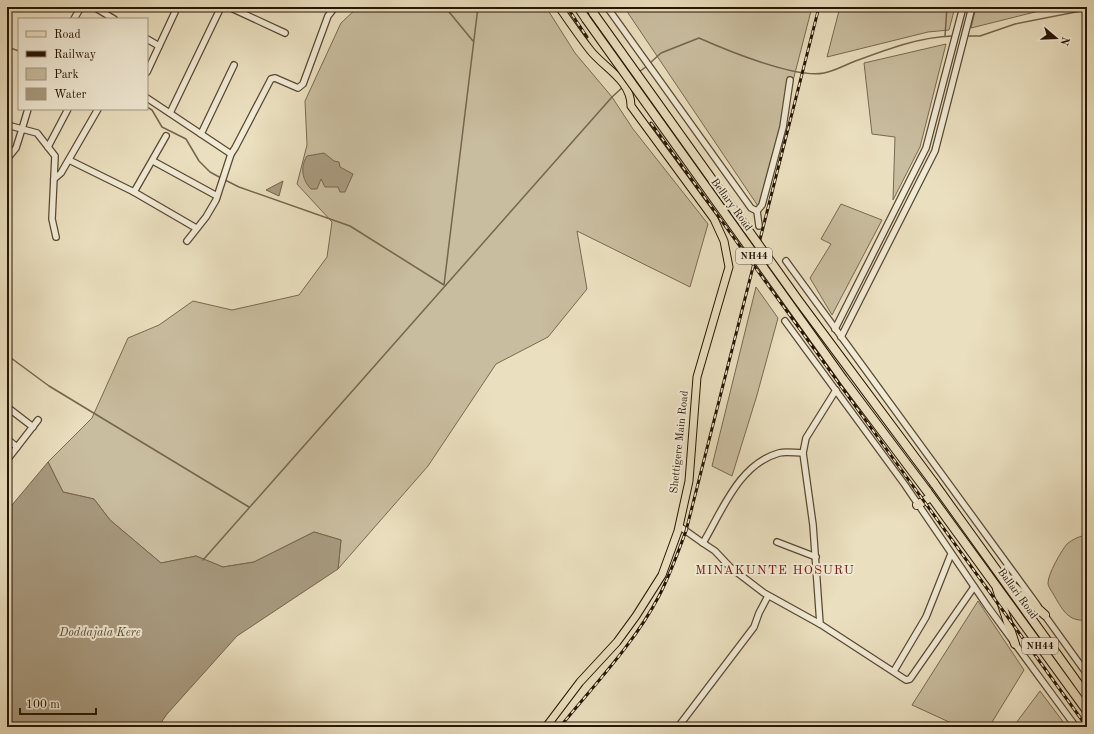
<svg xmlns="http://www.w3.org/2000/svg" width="1094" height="734" font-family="'Old Standard TT',serif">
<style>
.green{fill:#c9bd9f;stroke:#786950}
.water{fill:#a89a7f;stroke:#74654d}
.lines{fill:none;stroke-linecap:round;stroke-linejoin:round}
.stream{stroke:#74654d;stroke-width:1.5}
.minor-casing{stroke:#584831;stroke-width:8}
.major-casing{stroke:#271502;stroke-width:9}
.highway-casing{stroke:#271502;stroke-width:10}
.minor{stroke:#f1ead5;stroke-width:5.5}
.major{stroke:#eadfbf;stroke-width:7}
.highway{stroke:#eadfbf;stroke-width:8}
.rail-casing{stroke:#271502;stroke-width:3}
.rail{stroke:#f1ead5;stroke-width:1.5;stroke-dasharray:4.5;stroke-linecap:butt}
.highway-bridge-casing{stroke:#271502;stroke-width:10;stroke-linecap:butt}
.highway-bridge{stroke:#eadfbf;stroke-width:8}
.labels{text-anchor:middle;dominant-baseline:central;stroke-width:4;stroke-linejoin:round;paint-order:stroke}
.shield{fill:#f1ead5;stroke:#645541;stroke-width:1}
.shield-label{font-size:10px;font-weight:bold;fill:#271502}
.street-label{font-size:11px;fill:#271502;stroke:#f1ead5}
.water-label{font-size:12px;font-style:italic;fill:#5b4a34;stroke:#f1ead5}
.quarter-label{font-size:13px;letter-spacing:1px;fill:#7a1f14;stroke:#f1ead5}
</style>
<rect width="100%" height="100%" fill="#eadfbf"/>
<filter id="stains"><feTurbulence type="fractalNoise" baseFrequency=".005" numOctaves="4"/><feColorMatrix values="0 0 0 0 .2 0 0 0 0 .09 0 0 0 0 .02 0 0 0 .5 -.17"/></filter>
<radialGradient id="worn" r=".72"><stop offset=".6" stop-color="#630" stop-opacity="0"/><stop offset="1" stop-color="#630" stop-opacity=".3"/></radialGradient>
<!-- green -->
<g class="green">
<path d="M358 7H546L575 53 612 97 633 129 708 224 690 287 577 231 587 289 548 337 496 364 428 466 338 569 341 540 314 532 254 562 223 567 196 556 161 563 110 520 94 499 63 492 48 462 92 418 128 338 159 325 193 301 232 310 299 295 327 257 332 222 297 184 307 145 305 101 341 23Z"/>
<path d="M624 7H812L760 209Z"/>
<path d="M840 7H955L949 30 928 32 827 57Z"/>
<path d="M976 7H1055L971 28Z"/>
<path d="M946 44 920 147 893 200 895 137 872 134 864 63Z"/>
<path d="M841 204 882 220 832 315 810 278 831 244 821 239Z"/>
<path d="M756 287 778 318 757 395 732 476 712 466Z"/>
<path d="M1087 535V620C1069 622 1063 611 1055 597 1053 593 1048 587 1048 583 1048 574 1061 551 1067 544 1073 539 1080 536 1087 535Z"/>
<path d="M978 601 1024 670 989 727H960L912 705Z"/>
<path d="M1040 691 1067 727H1013Z"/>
</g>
<!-- water -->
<g class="water">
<path d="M324 153 334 161 339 162 340 167 353 174 345 192H340L338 187H325L321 179 317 189H311C302 180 300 167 307 156Z"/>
<path d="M283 181 279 196 266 190Z"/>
<path d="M48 462 63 492 94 499 110 520 161 563 196 556 223 567 254 562 314 532 341 540 338 569 237 636 167 714 158 727H7V511Z"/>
</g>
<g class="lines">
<!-- stream -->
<g class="stream">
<path d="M445 7 473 41"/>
<path d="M945 36 947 7"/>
<path d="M966 36H980L1015 24 1081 11 1083 7"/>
<path d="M7 47 19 51"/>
<path d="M650 63 661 53 699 38C726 50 796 79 824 73 834 71 843 66 853 62 885 50 918 37 953 36"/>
<path d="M639 72 647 66"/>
<path d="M147 107 152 110 162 127 186 139 199 161 210 172 221 178"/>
<path d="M225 180 239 187 350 226 444 285 478 7"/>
<path d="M7 355 49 386 249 507"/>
<path d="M203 560 612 97 623 87"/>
</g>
<defs>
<g id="minor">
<path d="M94 7 114 19"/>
<path d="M229 7 285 33"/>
<path d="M607 7 751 208 757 211 762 205 783 127 790 80"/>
<path d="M74 19 81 7"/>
<path d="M147 39 159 46"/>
<path d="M147 72 175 12 173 7"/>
<path d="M147 98 231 154"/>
<path d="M28 109 22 129 37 133 55 156 52 219 56 237"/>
<path d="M170 113 221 7"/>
<path d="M7 125 22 129 16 148 7 159"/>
<path d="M201 134 234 65"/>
<path d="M48 147 68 109"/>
<path d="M69 160 134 192 196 228"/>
<path d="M153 161 217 196"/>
<path d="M54 179 61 173 98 109"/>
<path d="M134 192 166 136"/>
<path d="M757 211 759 226"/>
<path d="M187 241 206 217 216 200 231 154 235 148 271 79 275 78 298 88 303 84 328 16 335 7"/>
<path d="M786 261 1038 606"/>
<path d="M785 321 905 485 988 607 1076 727"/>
<path d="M835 329 926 148 963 7"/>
<path d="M841 337 935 151 972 7"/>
<path d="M836 390 806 438 803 453 813 525 820 624 906 680 910 679 974 587"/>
<path d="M7 407 33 427"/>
<path d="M7 439 17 447"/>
<path d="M7 460 38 420"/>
<path d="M679 526 703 543C722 511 739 464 779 453 786 451 795 453 803 453"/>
<path d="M777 542 816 557"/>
<path d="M703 543 715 551 730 567 764 593 820 624"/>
<path d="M1043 613 1087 674"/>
<path d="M894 671 926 617 951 554"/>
<path d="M678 727 754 627 759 613 768 596"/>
</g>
<path id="major" d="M546 727 580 682 617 642 636 616 662 575 678 531 689 481 697 377 729 267 724 241 714 219 631 106C631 80 604 68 590 50 579 36 569 21 559 7"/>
<g id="highway">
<path d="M578 7 586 19"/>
<path d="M590 7 594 14"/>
<path d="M934 483 1087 696"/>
<path d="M927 491 1087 711"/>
<path d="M917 505 931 497"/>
<path d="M1013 586 1045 615"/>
<path d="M997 589 1015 644"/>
</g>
</defs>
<!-- minor casing -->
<use href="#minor" class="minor-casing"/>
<!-- major casing -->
<use href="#major" class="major-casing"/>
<!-- highway casing -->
<use href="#highway" class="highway-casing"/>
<!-- minor -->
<use href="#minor" class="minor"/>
<!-- major -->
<use href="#major" class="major"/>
<!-- highway -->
<use href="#highway" class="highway"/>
<defs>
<g id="rail">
<path d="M567 7 587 37"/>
<path d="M651 123 1087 727"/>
<path d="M560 727C594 685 634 644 659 596 670 575 678 552 686 531L819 7"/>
</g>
</defs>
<!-- rail casing -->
<use href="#rail" class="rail-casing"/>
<!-- rail -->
<use href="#rail" class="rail"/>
<defs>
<g id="highway-bridge">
<path d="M594 14 798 300 934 483"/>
<path d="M586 19 843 379 927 491"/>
</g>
</defs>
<!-- highway-bridge casing -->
<use href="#highway-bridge" class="highway-bridge-casing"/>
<!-- highway-bridge -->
<use href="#highway-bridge" class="highway-bridge"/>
</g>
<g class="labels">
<!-- shield labels -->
<g class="shield">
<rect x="736" y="248" width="36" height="16" rx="3"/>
<rect x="1022" y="638" width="36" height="16" rx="3"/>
</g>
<g class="shield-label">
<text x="754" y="256">NH44</text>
<text x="1040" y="646">NH44</text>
</g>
<!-- street labels -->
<g class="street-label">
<text transform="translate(731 205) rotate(54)">Bellary Road</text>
<text transform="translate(680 442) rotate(-84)">Shettigere Main Road</text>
<text transform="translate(1017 594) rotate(54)">Ballari Road</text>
</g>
<!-- water labels -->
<g class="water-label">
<text x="100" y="633">Doddajala Kere</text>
</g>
<!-- quarter labels -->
<g class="quarter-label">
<text x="775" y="570">MINAKUNTE HOSURU</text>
</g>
</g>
<!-- margin -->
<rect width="1094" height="734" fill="none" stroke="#eadfbf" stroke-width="24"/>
<rect x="8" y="8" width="1078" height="718" fill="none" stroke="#271502" stroke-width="2"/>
<rect x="12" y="12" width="1070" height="710" fill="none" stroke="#271502"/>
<!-- legend -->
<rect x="18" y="18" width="130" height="92" fill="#f1ead5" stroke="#a09581"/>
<rect x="26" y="31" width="20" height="6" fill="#eadfbf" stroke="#a09581"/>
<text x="54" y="38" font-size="12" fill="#271502">Road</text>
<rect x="26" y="51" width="20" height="6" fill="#271502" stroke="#a09581"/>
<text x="54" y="58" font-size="12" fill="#271502">Railway</text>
<rect x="26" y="68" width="20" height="12" fill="#c9bd9f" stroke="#a09581"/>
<text x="54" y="78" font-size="12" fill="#271502">Park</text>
<rect x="26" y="88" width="20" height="12" fill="#a89a7f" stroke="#a09581"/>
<text x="54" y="98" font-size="12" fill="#271502">Water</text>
<!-- north arrow -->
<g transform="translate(1056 38) rotate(109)" stroke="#f1ead5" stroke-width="3" paint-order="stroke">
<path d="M0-3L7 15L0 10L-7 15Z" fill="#271502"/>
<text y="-6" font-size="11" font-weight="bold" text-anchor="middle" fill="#271502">N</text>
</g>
<!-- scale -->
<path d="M20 708v6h76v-6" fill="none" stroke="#271502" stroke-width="2"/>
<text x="26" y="708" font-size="12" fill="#271502" stroke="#f1ead5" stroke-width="3" paint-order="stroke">100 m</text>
<rect width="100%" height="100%" filter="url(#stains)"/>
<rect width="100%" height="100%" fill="url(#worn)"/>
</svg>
